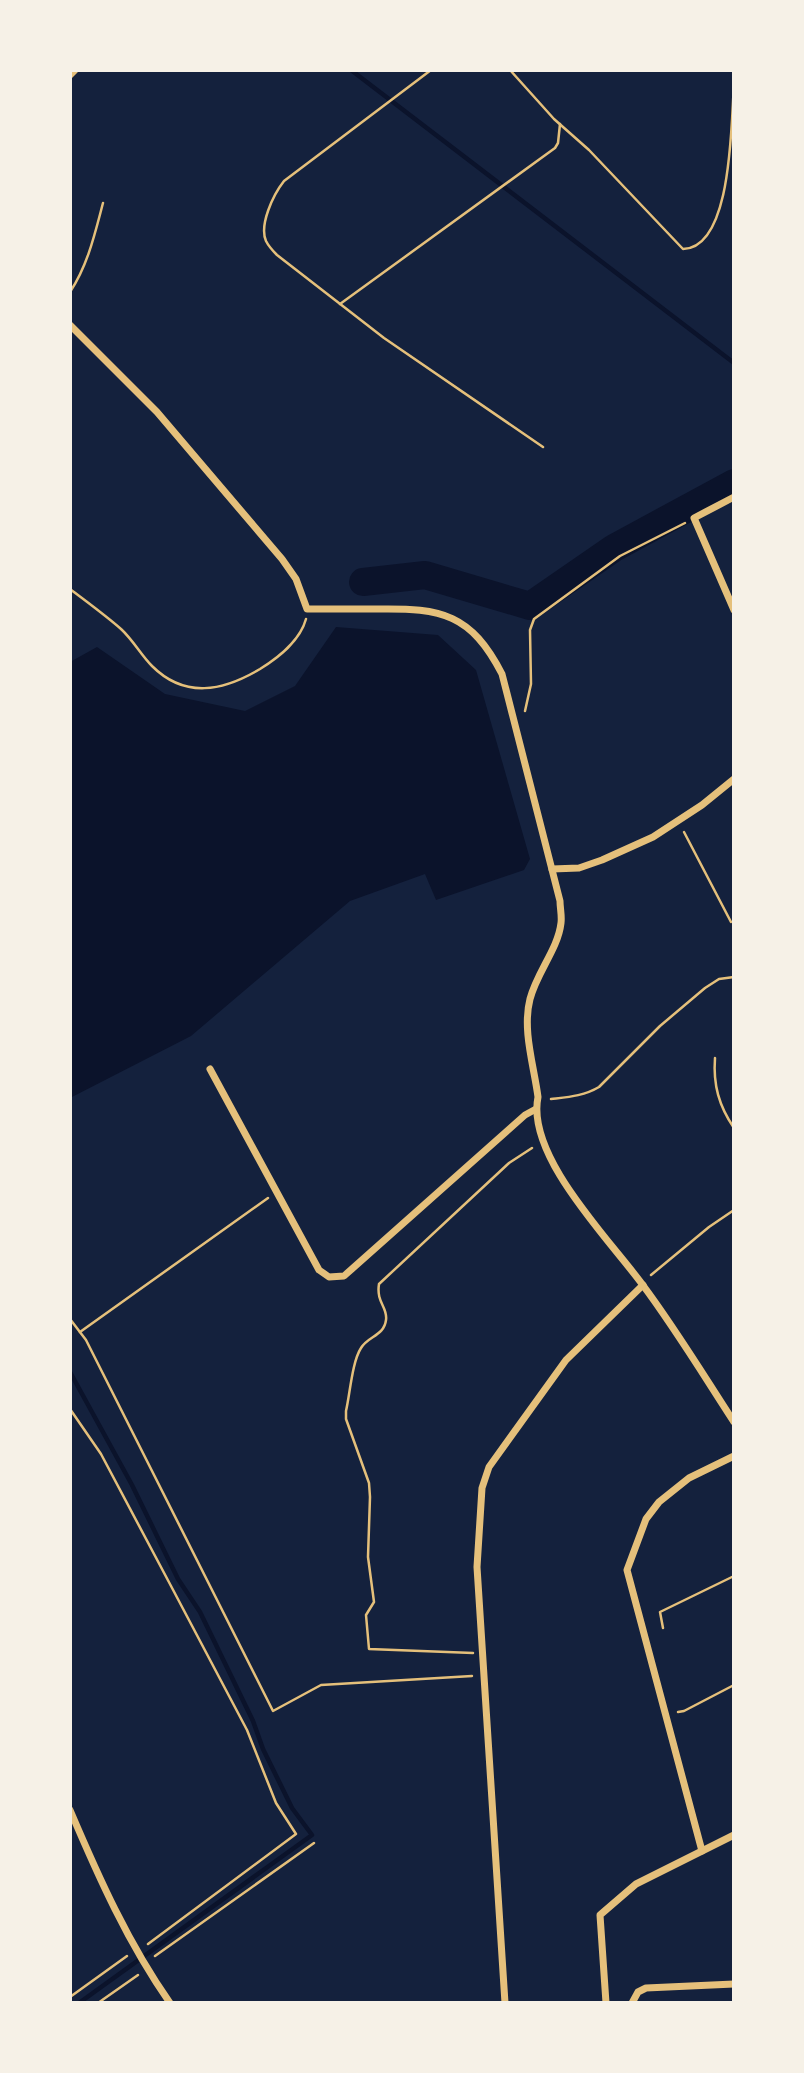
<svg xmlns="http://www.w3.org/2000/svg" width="804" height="2073" font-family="'Varela Round',sans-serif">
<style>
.water{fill:#0b132b}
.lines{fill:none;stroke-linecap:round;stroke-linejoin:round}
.stream{stroke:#0b132b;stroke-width:4.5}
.river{stroke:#0b132b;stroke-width:28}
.path{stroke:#e5c07b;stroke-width:2.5}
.minor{stroke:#e5c07b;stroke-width:7}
</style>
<rect width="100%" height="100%" fill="#14213d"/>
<!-- water -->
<path class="water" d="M336 627 438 635 476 670 530 859 524 870 436 900 425 874 350 901 191 1036 70 1098V662L97 647 165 694 245 711 295 686Z"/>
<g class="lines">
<!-- stream -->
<g class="stream">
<path d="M351 70 734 363"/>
<path d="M70 1372 132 1485 178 1579 200 1612 253 1721 263 1749 292 1808 312 1835 79 2003"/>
</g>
<!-- river -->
<path class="river" d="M363 582 425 575 530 606 614 548 734 483"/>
<!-- path -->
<g class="path">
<path d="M431 70 284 181C273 195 259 225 266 241 269 247 273 251 277 255L384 338 543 447"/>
<path d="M510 70 554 119 589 150 683 249C733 248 731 120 734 85"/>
<path d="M70 292C88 265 95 233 103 203"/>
<path d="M340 304 555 148 558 143 560 124"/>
<path d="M70 589C87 602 105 615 121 629 133 640 141 655 152 666 185 699 223 691 260 669 279 657 300 641 306 619"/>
<path d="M525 711 531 684 530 630 534 619 620 556 685 523"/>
<path d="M684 832 731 922"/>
<path d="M715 1058C713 1085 719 1106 734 1128"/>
<path d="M551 1099C568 1097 584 1096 599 1087L660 1026 705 988 719 979 734 977"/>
<path d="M651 1275 709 1227 734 1210"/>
<path d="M70 1319 86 1340 273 1711 321 1685 472 1676"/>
<path d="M80 1332 268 1198"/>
<path d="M70 1409 101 1454 171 1586 247 1730 276 1803 296 1834 148 1944"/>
<path d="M663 1628 660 1612 734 1576"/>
<path d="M473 1653 369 1649 366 1615 374 1602 368 1557 370 1497 369 1483 346 1419V1411C350 1394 352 1362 361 1348 368 1336 384 1336 386 1320 388 1307 376 1303 379 1284L509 1163 532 1148"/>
<path d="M678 1712 684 1711 734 1685"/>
<path d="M155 1956 314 1843"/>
<path d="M70 1997 127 1956"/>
<path d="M98 2003 138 1975"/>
</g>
<!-- minor -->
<g class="minor">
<path d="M70 75 75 70"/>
<path d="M70 325 157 412 282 559 296 579 307 609C331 609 354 609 378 609 442 608 471 614 502 674L560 901C560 908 562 916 561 923 558 949 537 972 530 999 522 1030 534 1066 538 1097 526 1156 609 1239 642 1284 675 1328 704 1376 734 1422"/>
<path d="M734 497 694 518 734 610"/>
<path d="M552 869 579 868 602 860 653 837 702 805 734 779"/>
<path d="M210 1069 319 1270 329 1277 344 1276 525 1115 536 1109"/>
<path d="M70 1810C99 1878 128 1943 170 2003"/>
<path d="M702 1851 627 1570 646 1519 659 1502 689 1478 734 1456"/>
<path d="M505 2003 477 1567 482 1488 489 1467 566 1360 643 1285"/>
<path d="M606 2003 600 1915 636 1884 734 1835"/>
<path d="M632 2003 638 1992 646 1988 734 1984"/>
</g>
</g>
<!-- border -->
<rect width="804" height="2073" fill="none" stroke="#f6f1e7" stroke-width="144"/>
</svg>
